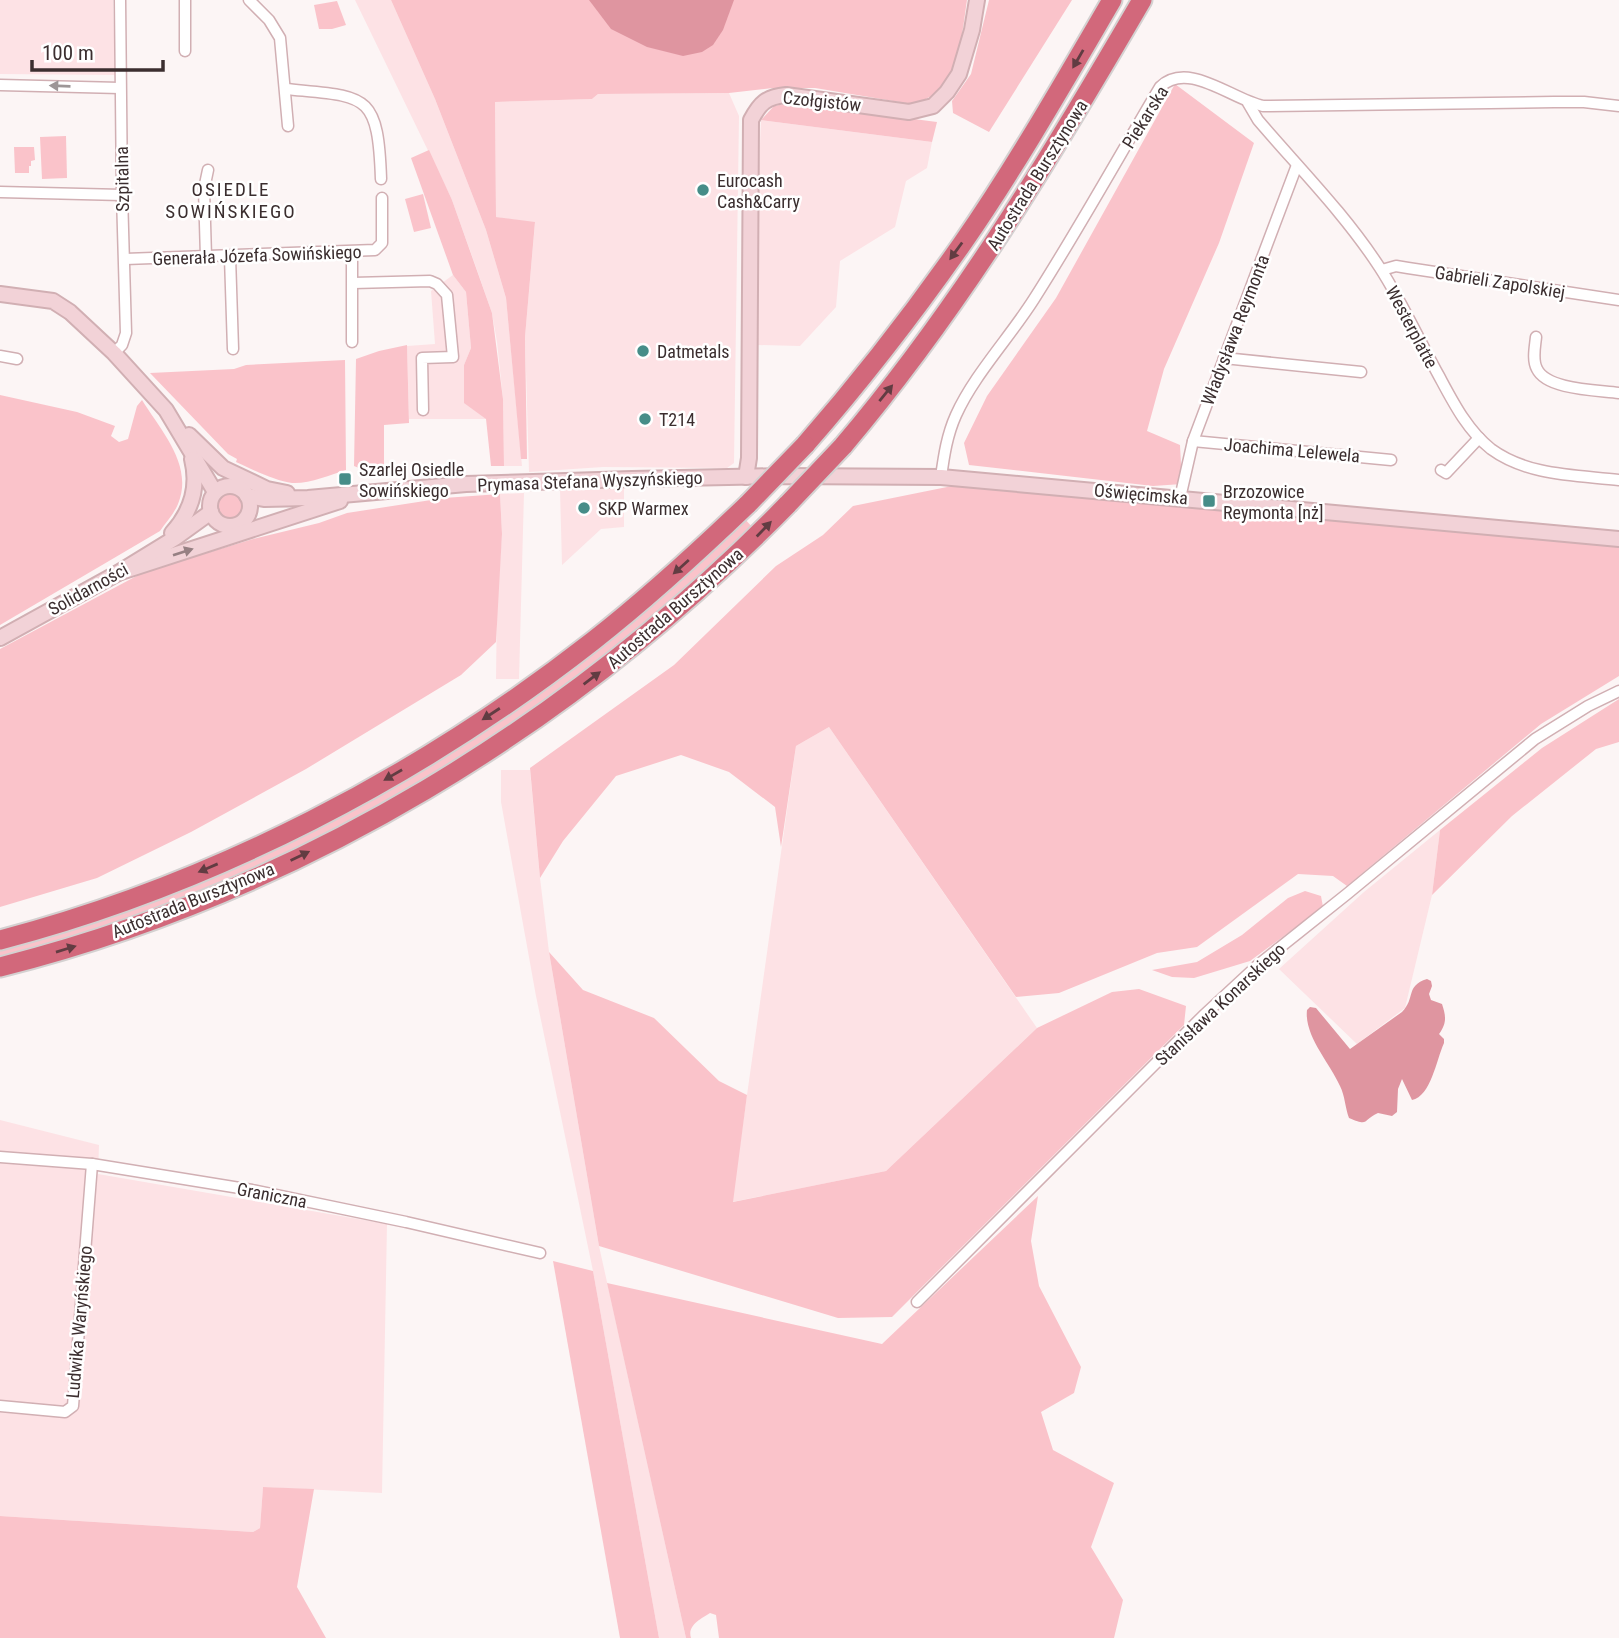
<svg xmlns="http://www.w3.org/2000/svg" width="1619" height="1638" font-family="'Roboto Condensed',sans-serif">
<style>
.built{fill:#fde2e5}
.green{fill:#fac3ca}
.water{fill:#df95a0}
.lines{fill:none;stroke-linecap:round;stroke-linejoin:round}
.street-casing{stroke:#d1afb3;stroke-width:13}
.secondary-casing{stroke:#d1afb3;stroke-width:18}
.highway-casing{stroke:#d4d1d1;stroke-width:23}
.street{stroke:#fff;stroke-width:10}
.secondary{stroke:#f2d2d7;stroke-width:14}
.highway{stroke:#d2687b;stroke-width:19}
.highway-bridge-casing{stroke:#d4d1d1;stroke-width:23;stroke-linecap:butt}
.highway-bridge{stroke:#d2687b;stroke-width:19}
.oneway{fill:#613c42}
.oneway2{fill:#9d9697}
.oneway3{fill:#968083}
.poi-dot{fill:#468d88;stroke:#fff;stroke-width:2.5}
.labels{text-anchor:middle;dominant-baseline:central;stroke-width:5;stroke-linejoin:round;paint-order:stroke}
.street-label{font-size:18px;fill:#3b2e2f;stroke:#fff}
.poi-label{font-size:18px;fill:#3b2e2f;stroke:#fff;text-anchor:start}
.neighbourhood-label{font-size:19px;letter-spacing:2px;fill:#3b2e2f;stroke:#fff}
</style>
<rect width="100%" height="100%" fill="#fcf5f5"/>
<!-- built -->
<g class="built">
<path d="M0 0H113L115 75 0 74Z"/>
<path d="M355 0H391L435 99 486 230 506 298 522 466H504L503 399 497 342 492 313 476 267 452 200Z"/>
<path d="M729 93 739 116 734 463 727 468 603 467 529 472 525 337 535 223 496 217 495 102 592 99 598 94Z"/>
<path d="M761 120 932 142 927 168 906 181 895 227 840 261 836 307 800 346 758 345 757 214Z"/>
<path d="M453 275 466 292 471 348 464 365 486 419H409L407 346 435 344 431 291Z"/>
<path d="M624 487V527L601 529 562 565 560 489Z"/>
<path d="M524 493 519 679H496L497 602 502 534 500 494Z"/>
<path d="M829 727 1037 1028 886 1171 732 1202 796 746Z"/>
<path d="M501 770H530L540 878 549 952 599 1246 686 1638H659L593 1271 536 996 501 802Z"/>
<path d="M1440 830 1432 895 1405 1008 1357 1044 1279 969 1364 892Z"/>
<path d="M0 1120 99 1145 98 1174 387 1224 382 1493 263 1487 260 1528 253 1532 0 1516Z"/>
</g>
<!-- green -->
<g class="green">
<path d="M391 0H967C961 40 959 95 911 104L815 88H773L729 93 598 94 592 99 495 102 496 217 535 222 525 337 527 459H521L506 298 486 230 435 99Z"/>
<path d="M989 0H1072L989 132 953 113 952 101 971 74Z"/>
<path d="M337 1 346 25 332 29H319L314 5Z"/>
<path d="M1175 84 1254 143 1219 243 1164 369 1147 431 1180 445 1182 484 1153 486 969 465 964 443 987 396 1056 298Z"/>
<path d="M790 103 937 122 932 142 761 120 774 106Z"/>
<path d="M66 136 67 178 42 179 40 137Z"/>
<path d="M14 147H34L35 160 31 161V166H29V173H15Z"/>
<path d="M429 150 452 200 492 313 503 399 504 466H491L486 419 464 403V365L471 348 466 292 453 275 411 158Z"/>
<path d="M423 194 431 228 414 232 405 199Z"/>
<path d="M407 345 409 423 384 425V471L371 473 354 466 356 359 379 351Z"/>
<path d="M345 360 346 470C330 475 309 484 292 483 276 481 251 469 236 462L237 459 228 454 150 373 234 369 246 365Z"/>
<path d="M0 395 77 412 115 426 111 436 119 442 128 439 137 406 142 400C161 431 194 465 178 504 174 514 166 522 160 531L0 625Z"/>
<path d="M952 486 1453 531 1619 543V676L1541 724 1347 886 1333 876 1298 874 1197 947 1157 953 1059 993 1016 997 829 727 796 746 781 847 775 807 729 772 681 755 616 776 563 841 540 878 530 768 674 665 776 566 823 535 853 506Z"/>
<path d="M500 494 502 534 496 642 461 675 306 769 191 832 97 878 0 907V649L144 572 253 539 319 523 347 513 444 498Z"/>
<circle cx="230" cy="507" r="13"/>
<path d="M743 517 754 529 717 564 564 691 391 802 268 864 138 917 0 961V947L408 774Z"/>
<path d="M1619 699V742L1596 749 1512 816 1432 895 1440 830 1542 748Z"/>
<path d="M1305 891 1321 896 1323 907 1250 961 1194 978 1172 977 1152 970 1197 962 1242 935 1288 898Z"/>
<path d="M549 952 583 990 654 1018 719 1081 747 1095 733 1202 886 1171 1037 1028 1112 992 1139 989 1186 1006 1184 1025 892 1317 838 1318 599 1246Z"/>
<path d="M1038 1196 1031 1241 1039 1286 1081 1367 1074 1393 1041 1412 1053 1450 1114 1483 1091 1547 1123 1600 1114 1638H719L716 1615 710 1613C701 1619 687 1625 691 1638H686L607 1283 882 1344Z"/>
<path d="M553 1261 593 1271 659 1638H620Z"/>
<path d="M263 1487 314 1489 297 1587 326 1638H0V1516L253 1532 260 1528Z"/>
</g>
<!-- water -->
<g class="water">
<path d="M589 0H734L723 30 713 45 702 52 683 56 647 47 611 29Z"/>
<path d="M1427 979 1431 981 1432 986 1429 994 1431 1000 1442 1004C1446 1016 1447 1023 1439 1034L1444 1039V1043C1436 1061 1431 1096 1412 1100L1402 1079 1398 1089 1397 1112 1392 1116 1378 1113C1362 1120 1370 1127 1349 1118 1345 1107 1345 1096 1340 1086 1330 1063 1304 1036 1307 1010L1310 1007 1316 1008 1350 1049 1402 1012C1416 998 1405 986 1427 979Z"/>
</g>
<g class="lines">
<defs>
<g id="street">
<path d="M249 0 269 20 280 38 288 126"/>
<path d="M185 51V0"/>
<path d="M0 85 120 88"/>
<path d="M286 89C366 97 378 91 381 179"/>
<path d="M1248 103 1258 120C1299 168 1345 214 1380 268 1402 302 1419 340 1439 376 1453 402 1467 430 1491 449 1528 476 1575 475 1619 480"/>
<path d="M0 192 122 195"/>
<path d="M352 252V342"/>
<path d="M206 257 204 189 208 170"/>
<path d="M230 257 233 349"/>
<path d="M125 259 375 250 382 243V198"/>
<path d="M1382 270 1396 266 1408 268 1619 300"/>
<path d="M353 283 430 281 437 284 447 295 453 357 422 358 423 410"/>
<path d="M1536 337C1535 347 1532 360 1537 369 1547 390 1598 390 1619 393"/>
<path d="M114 353 122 345 126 333 122 195 120 0"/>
<path d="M0 356 17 359"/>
<path d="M1224 358 1361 372"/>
<path d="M1193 441 1391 460"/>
<path d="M1441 470 1446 473 1479 438"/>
<path d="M941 477C944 455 947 435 956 415 974 375 1010 337 1034 299 1078 230 1118 158 1160 87 1188 60 1231 99 1263 106L1554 102H1584L1619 106"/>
<path d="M1180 498 1193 441 1297 165"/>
<path d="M0 1157 92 1164 252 1190 406 1222 540 1253"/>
<path d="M917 1302 1203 1016 1258 965 1347 894 1535 739 1588 706 1619 691"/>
<path d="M0 1406 65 1412 73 1406 92 1164"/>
</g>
<g id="secondary">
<path d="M0 294 53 301 70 312 114 353 166 410 215 492"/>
<path d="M189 435 223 468 267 489 287 493"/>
<path d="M746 477 749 458 751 120C760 103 766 97 786 95L909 112 933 106 947 92 959 74 972 30 977 0"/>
<circle cx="230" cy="506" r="20"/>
<path d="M247 496 265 499 308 498 466 484 632 479 782 476 941 477 1619 539"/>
<path d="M172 533C191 512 199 487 192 459"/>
<path d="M118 573 340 501"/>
<path d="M0 638 118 573 175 538 211 512"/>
</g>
<g id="highway">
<path d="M805 445C861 381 913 314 962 244 1016 166 1064 82 1112 0"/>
<path d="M843 446C960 308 1051 156 1142 0"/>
<path d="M0 940C214 884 419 777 593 641 648 598 698 552 748 504"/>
<path d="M0 967C299 892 573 724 788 504"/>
</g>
</defs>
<!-- street casing -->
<use href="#street" class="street-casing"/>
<!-- secondary casing -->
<use href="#secondary" class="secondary-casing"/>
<!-- highway casing -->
<use href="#highway" class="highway-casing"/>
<!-- street -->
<use href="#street" class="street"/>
<!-- secondary -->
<use href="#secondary" class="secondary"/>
<!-- highway -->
<use href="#highway" class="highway"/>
<defs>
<g id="highway-bridge">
<path d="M748 504 805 445"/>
<path d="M788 504 843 446"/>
</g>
</defs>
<!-- highway-bridge casing -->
<use href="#highway-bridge" class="highway-bridge-casing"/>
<!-- highway-bridge -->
<use href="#highway-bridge" class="highway-bridge"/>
</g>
<!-- one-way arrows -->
<defs><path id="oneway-solid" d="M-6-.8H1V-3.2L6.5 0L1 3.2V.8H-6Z" transform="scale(1.75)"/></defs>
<g class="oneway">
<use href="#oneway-solid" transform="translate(1078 59) rotate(120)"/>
<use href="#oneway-solid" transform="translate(956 251) rotate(126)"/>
<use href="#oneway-solid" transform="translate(886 393) rotate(-51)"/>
<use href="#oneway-solid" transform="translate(764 529) rotate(-46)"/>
<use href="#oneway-solid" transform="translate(681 567) rotate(138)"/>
<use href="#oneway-solid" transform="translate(592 678) rotate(-37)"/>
<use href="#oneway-solid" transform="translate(491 714) rotate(147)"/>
<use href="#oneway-solid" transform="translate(393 775) rotate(150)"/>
<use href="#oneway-solid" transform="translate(300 856) rotate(-26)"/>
<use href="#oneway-solid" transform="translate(208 868) rotate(157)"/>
<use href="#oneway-solid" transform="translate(66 949) rotate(-17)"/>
</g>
<use class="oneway2" href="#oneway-solid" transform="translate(60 86) rotate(-178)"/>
<use class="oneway3" href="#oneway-solid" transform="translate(183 552) rotate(-18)"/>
<!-- markers -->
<g class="poi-dot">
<circle cx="703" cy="190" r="7"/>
<circle cx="643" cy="351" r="7"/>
<circle cx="645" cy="419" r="7"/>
<rect x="338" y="472" width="14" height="14" rx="3.5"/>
<rect x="1202" y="494" width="14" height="14" rx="3.5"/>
<circle cx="584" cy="508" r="7"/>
</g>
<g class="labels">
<!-- street labels -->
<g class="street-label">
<text transform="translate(822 101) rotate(6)">Czołgistów</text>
<text transform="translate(1145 117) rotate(-58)">Piekarska</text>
<text transform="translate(1037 175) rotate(-58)">Autostrada Bursztynowa</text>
<text transform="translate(122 179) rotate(-91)">Szpitalna</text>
<text transform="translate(257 255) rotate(-2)">Generała Józefa Sowińskiego</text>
<text transform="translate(1500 282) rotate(9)">Gabrieli Zapolskiej</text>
<text transform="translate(1412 327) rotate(62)">Westerplatte</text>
<text transform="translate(1235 330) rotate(-69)">Władysława Reymonta</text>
<text transform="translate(1292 450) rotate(5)">Joachima Lelewela</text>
<text transform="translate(590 481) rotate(-2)">Prymasa Stefana Wyszyńskiego</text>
<text transform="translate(1141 494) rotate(5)">Oświęcimska</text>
<text transform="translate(88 589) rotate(-29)">Solidarności</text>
<text transform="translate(675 608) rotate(-41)">Autostrada Bursztynowa</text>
<text transform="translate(193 900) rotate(-22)">Autostrada Bursztynowa</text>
<text transform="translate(1220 1004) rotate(-43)">Stanisława Konarskiego</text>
<text transform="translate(272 1195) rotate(11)">Graniczna</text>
<text transform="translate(79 1322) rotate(-85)">Ludwika Waryńskiego</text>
</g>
<!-- poi labels -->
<g class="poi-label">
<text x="717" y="180">Eurocash<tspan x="717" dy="21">Cash&amp;Carry</tspan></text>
<text x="657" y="351">Datmetals</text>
<text x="659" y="419">T214</text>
<text x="359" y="469">Szarlej Osiedle<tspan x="359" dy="21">Sowińskiego</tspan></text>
<text x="1223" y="491">Brzozowice<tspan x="1223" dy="21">Reymonta [nż]</tspan></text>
<text x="598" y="508">SKP Warmex</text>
</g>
<!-- neighbourhood labels -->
<g class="neighbourhood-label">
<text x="231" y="189">OSIEDLE<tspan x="231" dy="22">SOWIŃSKIEGO</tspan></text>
</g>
</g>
<!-- scale -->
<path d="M32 60v10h131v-10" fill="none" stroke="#3b2e2f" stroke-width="3.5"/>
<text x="42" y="60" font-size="21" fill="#3b2e2f" stroke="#ffffff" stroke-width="5" paint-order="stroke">100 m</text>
</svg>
